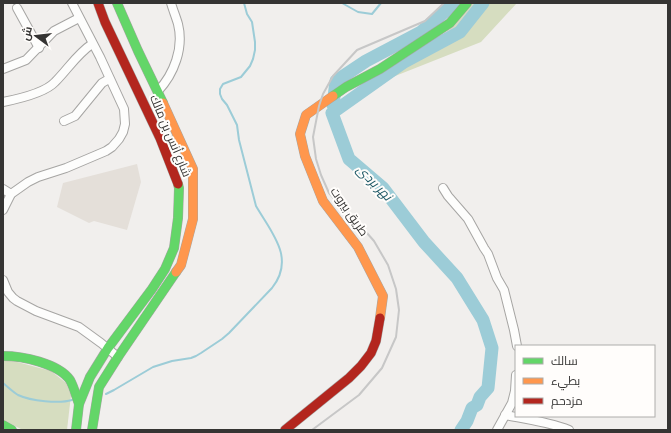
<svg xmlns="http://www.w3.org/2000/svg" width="671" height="433" font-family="'Source Sans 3',Cairo,sans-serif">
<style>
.built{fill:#e4dfd9}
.green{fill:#d6ddc0}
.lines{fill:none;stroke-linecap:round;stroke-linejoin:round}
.stream{stroke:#9cccd7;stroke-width:2}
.river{stroke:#9cccd7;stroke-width:13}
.street-casing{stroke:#a6a5a3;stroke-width:10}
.fast-casing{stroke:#a6a5a3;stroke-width:10}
.slow-casing{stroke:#a6a5a3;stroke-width:10}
.jam-casing{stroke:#a6a5a3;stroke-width:10}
.street{stroke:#fdfdfc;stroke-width:8}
.fast{stroke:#63d668;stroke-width:9}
.slow{stroke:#ff974d;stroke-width:9}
.jam{stroke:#b3261e;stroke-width:9}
.rail{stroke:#c7c7c7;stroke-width:2}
.labels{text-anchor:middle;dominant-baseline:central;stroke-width:4;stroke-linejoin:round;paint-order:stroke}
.street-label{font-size:12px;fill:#353433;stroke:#fffdfb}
.water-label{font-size:13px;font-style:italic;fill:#205a67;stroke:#fffdfb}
</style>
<rect width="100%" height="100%" fill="#f1efed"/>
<!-- built -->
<path class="built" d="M137 164 141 182 127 230 94 221 89 223 57 207 63 183Z"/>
<!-- green -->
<g class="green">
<path d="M473 3H517L481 42 370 86 417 54 454 26Z"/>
<path d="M6 359 51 371 66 383 71 395 67 430H23L3 420V360Z"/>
</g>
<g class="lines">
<!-- stream -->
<g class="stream">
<path d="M342 3 358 12 372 14 381 3"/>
<path d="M3 383C8 387 13 392 18 395 31 401 59 404 72 400"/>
<path d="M106 394 114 390 153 367 172 361 191 358 196 356 201 353 222 339 229 333 272 288C296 258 271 232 256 206L239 140 237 125 227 105 222 99 220 94V89L223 84 241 77 250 66 253 59 255 50V42L252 22 247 14 244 3"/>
</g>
<!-- river -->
<g class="river">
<path d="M333 105 336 81 366 61 421 32 455 3"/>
<path d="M461 430 467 421 472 408 477 405 480 397 488 388 492 348 483 320 457 278 424 242 383 188 349 159 332 113 404 62 460 32 483 3"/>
</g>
<defs>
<g id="street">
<path d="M17 8 39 48"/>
<path d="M3 69 26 60 54 31 79 18"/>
<path d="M158 91C174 74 184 48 178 24 176 17 173 10 171 3"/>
<path d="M3 102C18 99 45 93 55 82 68 69 77 54 92 44"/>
<path d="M64 121 75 116 102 83 109 79"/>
<path d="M443 188 448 196 468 219 484 248 488 254 497 278 504 290 514 330 517 346"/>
<path d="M3 189 11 194"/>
<path d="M3 210 11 194 28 182 38 177 66 168 106 151 112 147 119 139 123 132 125 124 124 109 100 57 72 3"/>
<path d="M3 280 8 292 13 298 17 301 36 311 79 327 101 343 118 357"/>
<path d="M505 415C526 419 549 422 569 430"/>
<path d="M497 430 512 403 515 391 516 375"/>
</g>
<g id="fast">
<path d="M117 3 138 51 163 103"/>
<path d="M333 96 346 87 380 69 450 23 467 3"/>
<path d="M3 356C22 356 58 363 70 380 74 387 76 396 79 404"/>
<path d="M3 425 12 430"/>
<path d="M76 430 79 404 90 377 108 348 152 289 165 269 174 248 178 218 179 188 178 184"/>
<path d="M92 430 99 387 118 357 176 272"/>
</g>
<g id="slow">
<path d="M333 96 306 115 300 134 305 156 323 201 358 247 383 296 380 318"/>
<path d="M163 103 193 169V219L181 265 176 272"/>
</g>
<g id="jam">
<path d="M98 3 105 22 160 138 178 184"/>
<path d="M285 430 349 378 361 366 371 353 376 341 380 318"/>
</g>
</defs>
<!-- street casing -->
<use href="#street" class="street-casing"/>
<!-- fast casing -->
<use href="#fast" class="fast-casing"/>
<!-- slow casing -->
<use href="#slow" class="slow-casing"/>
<!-- jam casing -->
<use href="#jam" class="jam-casing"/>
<!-- street -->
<use href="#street" class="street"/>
<!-- fast -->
<use href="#fast" class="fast"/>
<!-- slow -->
<use href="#slow" class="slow"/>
<!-- jam -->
<use href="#jam" class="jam"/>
<!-- rail -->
<path class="rail" d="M312 430 359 395 382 368 396 337 399 310 396 289 388 265 374 241 359 224 344 210 329 193 321 175 316 159 313 137 319 106 323 94 333 76 357 50 425 21 444 3"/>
</g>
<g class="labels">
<!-- street labels -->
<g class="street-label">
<text transform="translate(170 136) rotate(67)">شارع أنس بن مالك</text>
<text transform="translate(349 212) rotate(55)">طريق بيروت</text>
</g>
<!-- water labels -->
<g class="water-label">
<text transform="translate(374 183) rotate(45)">نهر بردى</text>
</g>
</g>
<!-- border -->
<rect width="671" height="433" fill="none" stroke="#353433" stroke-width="8"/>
<!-- legend -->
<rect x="515" y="345" width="140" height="72" fill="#fffdfb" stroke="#aeadab"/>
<rect x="523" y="358" width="20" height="6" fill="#63d668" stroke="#aeadab"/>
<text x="551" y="365" font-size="12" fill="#353433">سالك</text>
<rect x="523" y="378" width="20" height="6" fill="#ff974d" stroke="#aeadab"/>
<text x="551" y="385" font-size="12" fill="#353433">بطيء</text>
<rect x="523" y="398" width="20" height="6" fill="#b3261e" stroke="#aeadab"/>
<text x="551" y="405" font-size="12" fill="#353433">مزدحم</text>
<!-- north arrow -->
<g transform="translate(36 36) rotate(285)" stroke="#fffdfb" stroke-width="3" paint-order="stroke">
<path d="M0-3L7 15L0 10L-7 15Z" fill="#353433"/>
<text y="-6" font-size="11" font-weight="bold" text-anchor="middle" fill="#353433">ش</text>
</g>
</svg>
